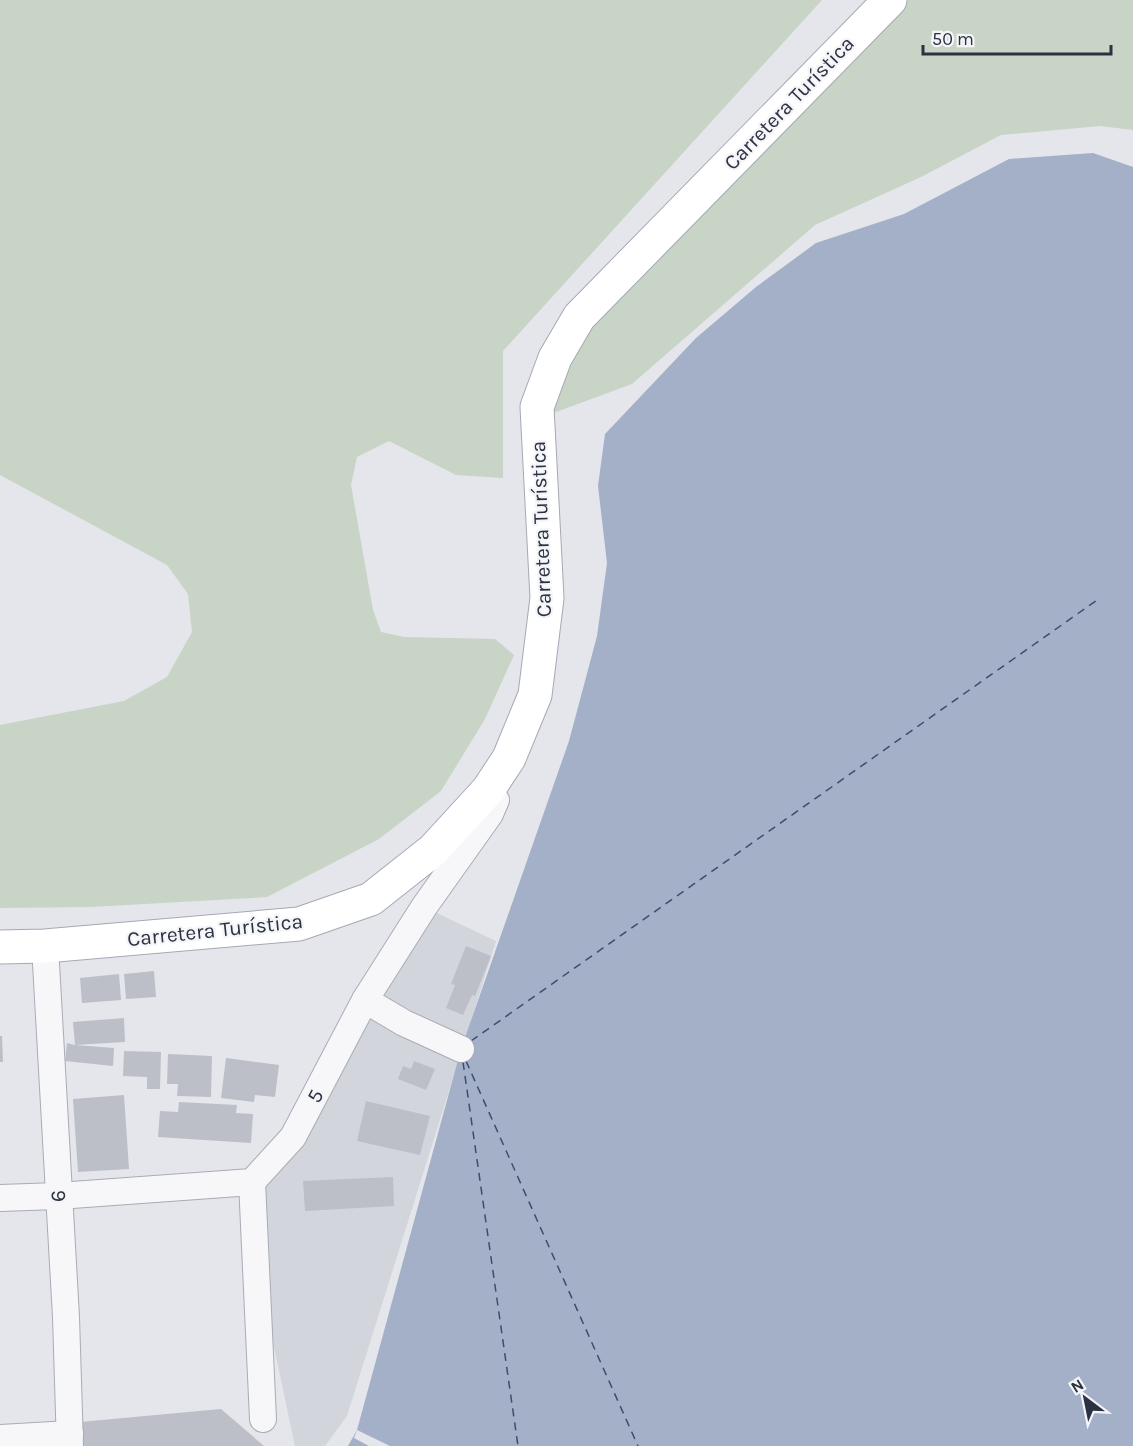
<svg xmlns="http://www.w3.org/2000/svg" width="1133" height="1446" font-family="Karla,sans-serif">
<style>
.built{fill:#d3d5dc}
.green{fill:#c8d4c6}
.water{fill:#a3b0c7}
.pier{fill:#e4e6eb}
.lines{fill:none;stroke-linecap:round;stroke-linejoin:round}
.ferry{stroke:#3b4d72;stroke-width:1.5;stroke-dasharray:8 6;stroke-linecap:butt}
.building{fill:#bcbfc7}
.minor-casing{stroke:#a9acb5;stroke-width:28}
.major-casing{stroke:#a5a9b5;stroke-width:35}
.minor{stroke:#f7f7f9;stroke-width:26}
.major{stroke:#fff;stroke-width:33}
.labels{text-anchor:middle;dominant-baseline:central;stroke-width:4.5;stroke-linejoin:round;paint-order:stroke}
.street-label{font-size:21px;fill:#2d3242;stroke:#f4f5f8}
</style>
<rect width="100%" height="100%" fill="#e4e6eb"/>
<!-- built -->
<path class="built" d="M424 907 496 941 347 1416 325 1446H295L241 1192Z"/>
<!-- green -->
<g class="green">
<path d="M0 0H822L503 351V478L456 475 389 441 357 457 351 485 373 610 381 632 404 637 495 639 514 655 485 719 441 791 379 839 267 897 91 907 0 908V725L124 701 167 677 192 632 188 594 167 565 0 475Z"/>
<path d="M908 0H1133V130L1100 126 1001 135 921 177 815 225 632 384 548 415 588 328Z"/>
</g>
<!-- water -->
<path class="water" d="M1093 153 1133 167V1446H348L357 1430 461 1049 569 741 597 636 607 563 598 486 605 434 696 338 756 287 816 243 904 214 1009 159Z"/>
<!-- pier -->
<path class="pier" d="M357 1430 390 1446H369L354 1438Z"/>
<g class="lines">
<!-- ferry -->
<g class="ferry">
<path d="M471 1041 1100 598"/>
<path d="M466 1061 638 1446"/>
<path d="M463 1062 518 1446"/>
</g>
</g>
<!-- building -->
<g class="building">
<path d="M466 946 491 956 475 996 472 995 463 1015 446 1008 455 985 451 984Z"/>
<path d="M154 971 156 997 126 999 124 974Z"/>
<path d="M119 974 121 1000 82 1003 80 978Z"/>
<path d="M124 1018 125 1042 75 1045 114 1048 113 1066 65 1061 67 1043 75 1045 73 1022Z"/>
<path d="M0 1036H2L3 1062H0Z"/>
<path d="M124 1051 161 1052 160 1089H147V1077L123 1076Z"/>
<path d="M168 1054 212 1056 211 1097 177 1096 178 1084H167Z"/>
<path d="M226 1058 279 1065 275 1097 255 1095 254 1102 221 1098Z"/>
<path d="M414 1061 435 1069 426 1090 398 1079 403 1066 411 1069Z"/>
<path d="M124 1095 129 1169 78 1172 73 1099Z"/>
<path d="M366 1101 430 1116 420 1155 357 1141Z"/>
<path d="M179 1102 237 1105 236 1113 253 1114 251 1143 158 1137 160 1111 178 1112Z"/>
<path d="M393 1177 394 1206 305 1211 303 1181Z"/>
<path d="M221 1409 264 1446H80V1422Z"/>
</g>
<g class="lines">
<defs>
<g id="minor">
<path d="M45 946 66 1317 70 1446"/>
<path d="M365 1000 404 1023 461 1049"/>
<path d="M252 1182 263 1419"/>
<path d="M0 1198 58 1196 252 1182 293 1137 365 1000 424 907 490 814 496 800 488 790"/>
<path d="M0 1438 70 1434"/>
</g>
<path id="major" d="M0 947 45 946 299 924 371 899 433 850 488 790 509 758 535 695 547 598 537 407 555 358 579 317 890 0"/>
</defs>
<!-- minor casing -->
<use href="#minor" class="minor-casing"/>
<!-- major casing -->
<use href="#major" class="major-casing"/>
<!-- minor -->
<use href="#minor" class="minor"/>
<!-- major -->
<use href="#major" class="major"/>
</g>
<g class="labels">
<!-- street labels -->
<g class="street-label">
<text transform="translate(789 103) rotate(-46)">Carretera Turística</text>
<text transform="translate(541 529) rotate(-92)">Carretera Turística</text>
<text transform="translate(215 930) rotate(-6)">Carretera Turística</text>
<text transform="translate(315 1096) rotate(-62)">5</text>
<text transform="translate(58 1196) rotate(-93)">6</text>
</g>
</g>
<!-- north arrow -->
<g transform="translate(1085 1398) rotate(328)" stroke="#f4f5f8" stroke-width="4.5" paint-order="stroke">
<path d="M0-4.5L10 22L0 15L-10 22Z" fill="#2d3242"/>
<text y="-9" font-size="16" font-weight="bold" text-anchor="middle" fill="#2d3242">N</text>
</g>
<!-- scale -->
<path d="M923 45v9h188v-9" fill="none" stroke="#2d3242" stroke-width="3"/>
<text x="932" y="45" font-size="18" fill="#2d3242" stroke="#f4f5f8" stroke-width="4.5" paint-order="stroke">50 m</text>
</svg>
